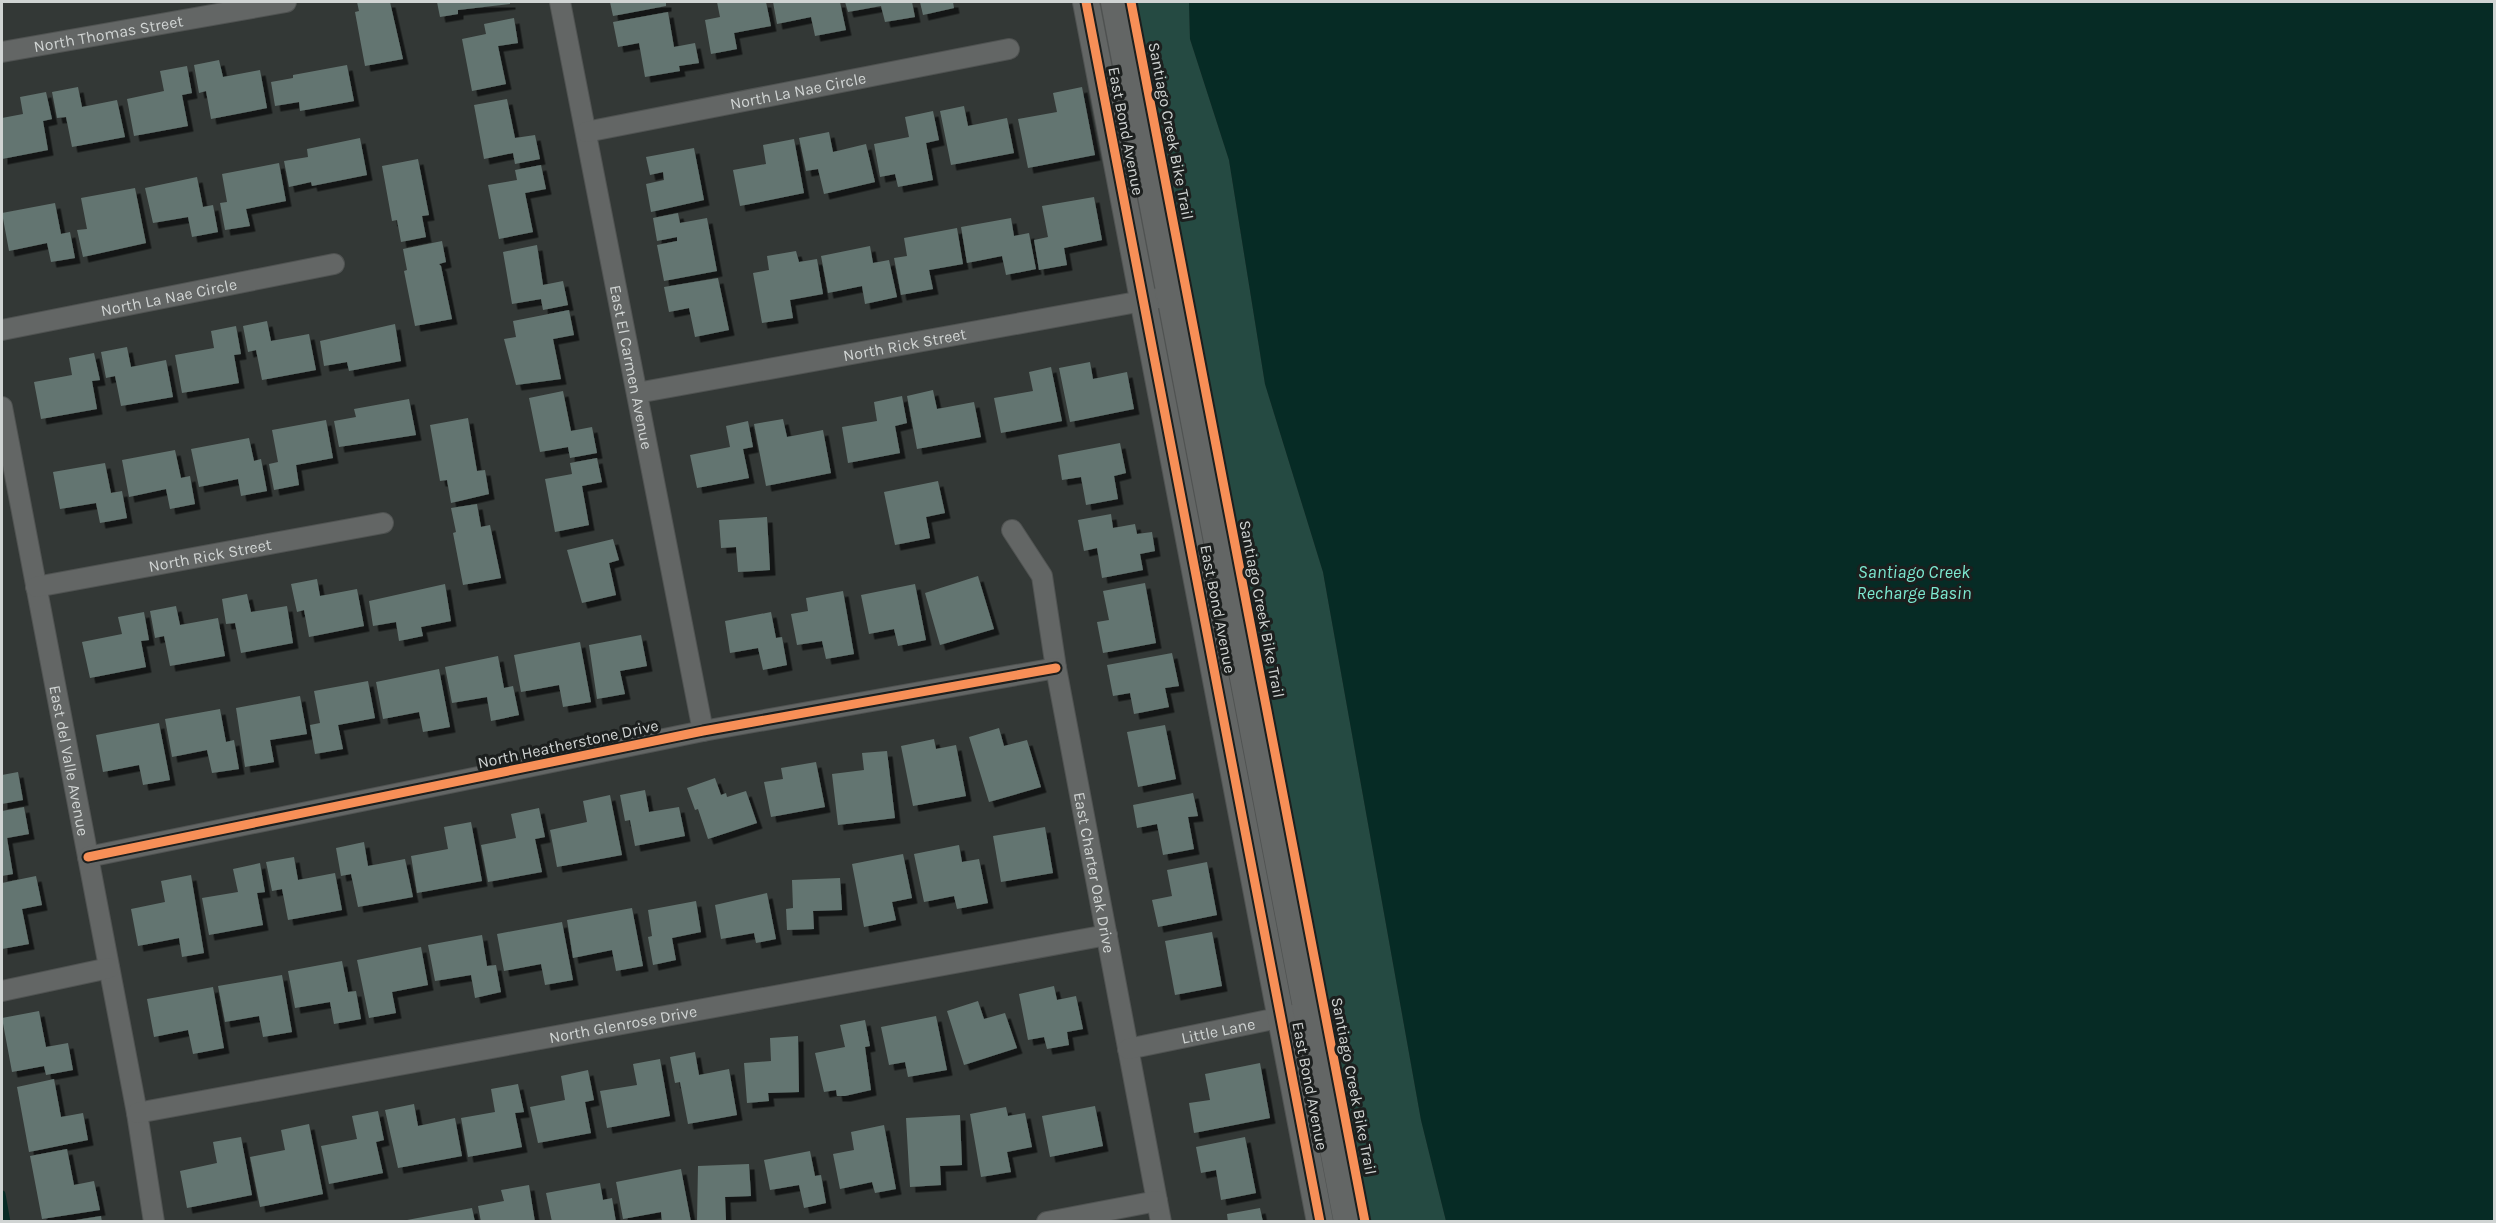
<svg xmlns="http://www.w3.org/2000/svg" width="2496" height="1223" font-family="Karla,sans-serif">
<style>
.green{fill:#254a42}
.water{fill:#062b25}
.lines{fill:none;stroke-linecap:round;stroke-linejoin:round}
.stream{stroke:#062b25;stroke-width:7}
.building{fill:#647571;filter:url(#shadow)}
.minor-casing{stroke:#505352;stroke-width:22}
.tertiary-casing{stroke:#505352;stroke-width:28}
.minor{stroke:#636665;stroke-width:20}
.tertiary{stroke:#636665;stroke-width:26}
.cycleway-casing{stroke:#1c1f1e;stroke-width:13}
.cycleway{stroke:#f78f57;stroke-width:9}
.labels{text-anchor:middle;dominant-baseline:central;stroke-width:6;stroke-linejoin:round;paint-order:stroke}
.street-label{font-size:16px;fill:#d0d4d3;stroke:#1c1f1e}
.water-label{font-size:18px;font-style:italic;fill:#7de9d1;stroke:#1c1f1e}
</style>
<defs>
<filter id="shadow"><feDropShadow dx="5.5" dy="5.5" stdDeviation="0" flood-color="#0009"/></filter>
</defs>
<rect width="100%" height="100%" fill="#333836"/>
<!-- green -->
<path class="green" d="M1136 2H1189L1190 39 1229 160 1265 384 1323 572 1421 1120 1446 1221H1370Z"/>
<!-- water -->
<path class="water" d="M1189 2H2494V1221H1446L1421 1120 1323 572 1265 384 1229 160 1190 39Z"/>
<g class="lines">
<!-- stream -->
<path class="stream" d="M2 1194 7 1222"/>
</g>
<!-- building -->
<g class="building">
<path d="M357 2H390L403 59 365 66 355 12 359 11Z"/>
<path d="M437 2H510V4L458 10V14L440 17Z"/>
<path d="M610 2H666V6L613 16Z"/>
<path d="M717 2H766L771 26 734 33 737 49 711 54 705 20 720 17Z"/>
<path d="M773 2H840L846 30 815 36 811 17 777 24Z"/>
<path d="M845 2H912L915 17 885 22 881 6 848 12Z"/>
<path d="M920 2H953L954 8 923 15Z"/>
<path d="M668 12 674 47 695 43 699 63 679 66 680 71 645 77 639 43 618 47 613 22Z"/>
<path d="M514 18 518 43 498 46 506 84 472 91 462 39 486 34 484 24Z"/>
<path d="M219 60 223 77 260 70 267 108 211 119 206 91 199 93 194 65Z"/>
<path d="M347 65 354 101 300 111 299 102 275 106 271 82 293 78V75Z"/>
<path d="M187 66 192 93 182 95 188 126 134 136 127 99 164 91 160 71Z"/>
<path d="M78 87 82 107 117 100 125 137 72 147 66 117 57 118 52 92Z"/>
<path d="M1082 87 1095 155 1028 168 1018 119 1057 112 1053 93Z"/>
<path d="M46 92 52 119 43 121 48 150 2 159V118L23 114 20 97Z"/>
<path d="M507 99 515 138 535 135 540 159 515 164 513 153 484 159 474 105Z"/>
<path d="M964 106 968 126 1007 118 1014 153 951 165 940 111Z"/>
<path d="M933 111 939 140 926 143 933 180 898 187 895 174 880 177 874 144 909 137 905 117Z"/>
<path d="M829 132 833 152 866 144 875 182 824 194 818 169 806 171 799 138Z"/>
<path d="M360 138 367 175 312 186 311 182 289 187 284 161 308 157 307 149Z"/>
<path d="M794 139 804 193 740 206 733 170 766 164 763 145Z"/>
<path d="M694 148 704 200 651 212 646 184 664 180 663 172 650 175 646 157Z"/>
<path d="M418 159 429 215 422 216 426 237 401 242 397 220 392 221 382 166Z"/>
<path d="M279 163 286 201 246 209 250 226 225 230 220 203 227 202 222 174Z"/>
<path d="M541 165 546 189 525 193 533 232 499 239 488 185 517 180 515 170Z"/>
<path d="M197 177 203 207 213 205 218 232 192 237 188 217 153 223 145 188Z"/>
<path d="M135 188 146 243 83 257 77 230 87 229 81 198Z"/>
<path d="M1094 197 1102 240 1064 248 1067 265 1039 270 1034 240 1048 237 1042 206Z"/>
<path d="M55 203 61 234 70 232 75 258 51 262 47 243 9 251 2 213Z"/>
<path d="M678 213 680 223 707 218 717 271 664 281 657 245 677 241V237L657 241 653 218Z"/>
<path d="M1011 218 1014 236 1029 233 1036 269 1006 275 1002 256 967 263 961 227Z"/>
<path d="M957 228 963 264 929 270 933 289 901 295 894 258 907 256 904 238Z"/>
<path d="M442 241 446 262 439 264 441 266 452 319 415 326 404 271 407 270 403 249Z"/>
<path d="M537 245 543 285 563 281 568 305 543 310 541 299 512 304 503 252Z"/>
<path d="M870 246 873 263 889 260 897 297 865 304 862 286 828 293 821 256Z"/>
<path d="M796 251 799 262 817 259 823 294 790 300 793 318 762 323 753 273 769 270 767 256Z"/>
<path d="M718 278 729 330 695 337 689 308 669 312 664 287Z"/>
<path d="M569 310 574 335 553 339 561 379 516 385 504 339 516 337 513 321Z"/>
<path d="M267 321 271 341 309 334 316 370 262 380 256 350 248 352 243 326Z"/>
<path d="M395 324 401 361 349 371 347 362 324 366 320 341Z"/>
<path d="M236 326 241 354 234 355 239 383 182 393 175 355 214 348 211 331Z"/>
<path d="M127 347 131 367 166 360 173 397 121 406 115 376 106 378 101 352Z"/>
<path d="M94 353 100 380 92 381 97 409 41 419 34 382 72 375 69 358Z"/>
<path d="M1090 362 1093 379 1127 372 1134 409 1070 422 1059 368Z"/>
<path d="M1051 367 1062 421 1001 433 994 398 1033 391 1029 372Z"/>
<path d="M933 390 937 409 974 402 981 437 917 449 907 396Z"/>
<path d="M563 391 571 431 592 427 597 453 570 458 568 447 540 452 529 398Z"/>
<path d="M902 396 907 423 895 426 900 453 848 463 842 427 877 421 874 402Z"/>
<path d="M409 399 416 435 339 447 334 421 356 417 354 409Z"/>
<path d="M468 418 477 471 485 470 489 494 451 503 447 480 440 481 430 425Z"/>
<path d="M783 419 787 437 823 430 831 473 766 486 754 424Z"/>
<path d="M326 420 333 458 296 465 299 485 274 490 269 464 278 462 272 430Z"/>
<path d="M748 421 753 447 743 449 749 478 697 488 690 455 730 447 726 426Z"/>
<path d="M249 438 254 461 261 459 267 491 241 496 238 479 199 487 191 449Z"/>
<path d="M1120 443 1126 473 1114 476 1118 499 1086 505 1081 477 1062 480 1058 455Z"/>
<path d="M175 450 181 478 190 476 195 504 170 509 166 489 129 497 122 460Z"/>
<path d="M597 458 602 482 582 486 589 525 555 532 545 479 572 474 570 463Z"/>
<path d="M105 463 111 493 122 491 127 518 100 523 96 503 60 509 53 472Z"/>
<path d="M938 481 945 513 926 517 930 538 895 545 884 492Z"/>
<path d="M477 504 481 527 490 525 501 578 463 585 453 533 456 532 451 508Z"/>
<path d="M1111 514 1113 528 1135 524 1137 534 1152 532 1155 551 1140 554 1143 570 1102 578 1097 548 1084 551 1078 520Z"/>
<path d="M767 517 770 570 738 572 736 547 721 548 719 520Z"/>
<path d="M613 539 619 560 609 563 616 595 582 603 567 550Z"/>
<path d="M978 576 994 629 940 645 925 593Z"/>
<path d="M317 579 320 596 357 589 364 626 309 637 304 610 297 612 291 584Z"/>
<path d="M1145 583 1156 643 1103 653 1097 622 1109 620 1103 591Z"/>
<path d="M445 584 451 621 421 627 423 636 399 641 396 622 373 626 369 601Z"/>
<path d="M915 584 926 640 898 646 894 629 869 634 861 595Z"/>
<path d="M843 591 854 654 826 659 822 641 797 645 791 614 808 611 806 598Z"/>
<path d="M247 594 251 612 287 606 293 643 241 653 235 623 226 624 222 599Z"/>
<path d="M176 606 180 625 218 618 225 656 170 666 164 636 155 638 150 611Z"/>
<path d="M144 612 149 640 141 641 146 667 90 678 82 642 122 634 118 617Z"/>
<path d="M771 612 776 638 782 637 787 665 763 670 758 648 730 653 725 621Z"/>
<path d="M641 635 647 666 620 671 625 694 597 699 589 645Z"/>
<path d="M580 642 591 702 563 707 559 685 521 692 514 655Z"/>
<path d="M1172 653 1179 686 1165 688 1169 707 1134 714 1130 693 1113 696 1107 665Z"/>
<path d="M498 656 504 688 513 686 519 715 491 721 487 697 452 703 445 667Z"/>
<path d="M439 669 450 727 423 732 419 712 383 719 376 682Z"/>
<path d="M368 681 375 718 338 725 343 749 315 754 310 725 320 723 314 691Z"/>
<path d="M300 696 307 734 270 740 274 762 245 767 236 708Z"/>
<path d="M220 709 226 742 234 740 239 769 212 773 207 750 172 757 165 719Z"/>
<path d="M159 723 170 780 143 785 139 765 103 772 96 735Z"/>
<path d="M1165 725 1176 779 1138 787 1127 732Z"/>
<path d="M999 728 1004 746 1027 740 1041 787 989 802 969 737Z"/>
<path d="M934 739 936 749 956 745 966 796 913 806 901 746Z"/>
<path d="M887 751 895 818 838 825 832 774 864 770 862 753Z"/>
<path d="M816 762 825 807 771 817 764 782 783 779 781 768Z"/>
<path d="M18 772 23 800 2 804V775Z"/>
<path d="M715 778 721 795 726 793 727 797 746 791 757 823 708 839 698 809 695 810 687 788Z"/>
<path d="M645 790 649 812 679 807 685 836 635 846 630 820 625 821 620 795Z"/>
<path d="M1193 793 1198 816 1188 817 1194 849 1163 855 1157 824 1137 828 1133 805Z"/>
<path d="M610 795 622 855 557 867 550 830 587 822 583 801Z"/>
<path d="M24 807 29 834 7 838 13 874 2 876V811Z"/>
<path d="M539 808 545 837 535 839 542 872 488 882 481 845 516 838 511 814Z"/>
<path d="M471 822 482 881 417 893 411 856 448 849 444 827Z"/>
<path d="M1045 827 1053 873 1001 882 993 836Z"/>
<path d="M364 842 368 866 405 859 413 897 358 907 351 874 341 876 336 848Z"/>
<path d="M959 845 962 862 979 859 988 903 957 909 954 896 924 902 914 854Z"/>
<path d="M903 854 912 898 892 902 896 920 864 927 852 864Z"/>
<path d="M294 857 298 880 335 873 342 910 288 920 282 889 272 891 266 862Z"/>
<path d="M1207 862 1217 915 1158 927 1152 900 1172 896 1167 870Z"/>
<path d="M260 863 265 892 257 893 263 925 209 935 202 898 238 892 233 869Z"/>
<path d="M191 875 204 953 182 957 179 938 138 946 131 909 165 902 161 881Z"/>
<path d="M36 876 42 905 22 909 29 944 2 949V883Z"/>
<path d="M840 878 842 910 813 911 814 929 787 930 786 909 793 908 792 880Z"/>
<path d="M767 893 776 939 756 943 754 933 721 939 715 905Z"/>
<path d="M696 901 701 932 672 938 676 960 653 965 648 937 652 936 648 910Z"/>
<path d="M632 908 643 966 616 971 612 950 573 958 567 920Z"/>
<path d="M562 922 573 980 545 985 541 964 504 971 497 934Z"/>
<path d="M1212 932 1222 986 1175 995 1165 941Z"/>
<path d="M482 935 487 966 496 965 501 992 475 998 471 975 435 981 428 945Z"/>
<path d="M421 947 428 985 392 992 396 1013 369 1018 357 960Z"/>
<path d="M342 961 348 992 356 991 361 1019 334 1024 330 1002 295 1008 288 971Z"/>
<path d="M282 975 292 1032 263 1037 259 1016 225 1022 218 986Z"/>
<path d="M1054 986 1057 1000 1076 996 1083 1029 1067 1032 1069 1045 1047 1049 1044 1037 1028 1040 1019 994Z"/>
<path d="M213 987 224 1048 193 1054 188 1030 154 1037 147 999Z"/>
<path d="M978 1001 984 1019 1005 1013 1017 1048 964 1065 947 1011Z"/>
<path d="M39 1011 46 1047 68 1043 73 1070 46 1075 44 1066 12 1072 2 1018Z"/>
<path d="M936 1016 947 1070 908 1077 905 1062 889 1065 881 1027Z"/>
<path d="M865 1020 870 1046 865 1047 871 1090 845 1096H837L836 1090 824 1092 815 1053 845 1047 840 1025Z"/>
<path d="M798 1036 799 1092 768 1093 769 1101 747 1103 744 1063 771 1061 770 1038Z"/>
<path d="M695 1052 699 1075 729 1069 737 1115 688 1124 680 1082 675 1083 670 1057Z"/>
<path d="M660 1059 670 1116 607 1128 600 1091 637 1085 633 1064Z"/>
<path d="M1260 1063 1270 1118 1194 1133 1189 1103 1210 1100 1205 1074Z"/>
<path d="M588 1070 594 1100 585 1102 591 1133 538 1143 530 1107 565 1100 561 1076Z"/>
<path d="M54 1079 61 1117 83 1113 88 1140 29 1152 17 1087Z"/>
<path d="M518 1084 524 1112 515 1113 522 1147 468 1157 461 1118 495 1112 491 1089Z"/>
<path d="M414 1104 418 1126 455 1118 462 1156 398 1168 385 1110Z"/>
<path d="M1095 1106 1103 1146 1050 1157 1042 1116Z"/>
<path d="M1006 1107 1008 1116 1025 1113 1032 1147 1007 1152 1011 1172 981 1177 970 1114Z"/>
<path d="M378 1111 384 1140 376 1142 383 1173 329 1184 321 1146 357 1139 352 1116Z"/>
<path d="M960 1115 962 1165 940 1166 941 1185 910 1187 906 1118Z"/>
<path d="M309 1124 323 1194 260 1207 250 1157 285 1150 281 1130Z"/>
<path d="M884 1125 896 1189 875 1193 872 1182 840 1189 833 1154 854 1150 851 1132Z"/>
<path d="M241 1137 252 1195 187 1208 180 1171 217 1163 213 1142Z"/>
<path d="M1245 1137 1256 1193 1221 1200 1216 1170 1201 1173 1196 1147Z"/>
<path d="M67 1149 74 1185 94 1181 100 1210 42 1219 30 1156Z"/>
<path d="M810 1151 815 1176 821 1175 826 1203 804 1208 799 1185 770 1190 764 1160Z"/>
<path d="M749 1164 751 1196 725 1197 726 1220 697 1222 698 1166Z"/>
<path d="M681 1169 691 1222H662L661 1212 623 1219 616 1182Z"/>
<path d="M600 1183 603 1200 612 1198 616 1222H552L546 1193Z"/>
<path d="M529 1185 535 1222H481L478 1206 504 1201 501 1190Z"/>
<path d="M472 1208 475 1222H407V1220Z"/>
<path d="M1260 1208 1263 1222H1228L1227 1214Z"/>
<path d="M101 1216 102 1222H76V1220Z"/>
</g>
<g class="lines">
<defs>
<g id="minor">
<path id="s1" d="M560 2 703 731"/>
<path id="s2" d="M2 52 286 2"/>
<path id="s3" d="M586 132 1009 49"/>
<path id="s4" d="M2 330 334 264"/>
<path id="s5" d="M637 393 1170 296"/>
<path id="s6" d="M2 407 137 1113 154 1222"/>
<path id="s7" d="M1012 530 1042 576 1056 668 1161 1222"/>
<path id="s8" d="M36 587 383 523"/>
<path d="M88 857 703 731 1056 668"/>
<path d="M2 991 109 968"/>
<path id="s9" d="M1128 1049 1293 1015"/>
<path id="s10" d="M137 1113 1107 935"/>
<path d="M1047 1222 1157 1201"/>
</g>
<g id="tertiary">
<path d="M1086 2 1320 1222"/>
<path d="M1114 2 1347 1222"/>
</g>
</defs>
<!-- minor casing -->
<use href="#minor" class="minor-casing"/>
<!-- tertiary casing -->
<use href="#tertiary" class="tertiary-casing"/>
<!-- minor -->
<use href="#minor" class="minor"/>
<!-- tertiary -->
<use href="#tertiary" class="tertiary"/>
<defs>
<g id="cycleway">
<path d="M1086 2 1320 1222"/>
<path d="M1131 2 1365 1222"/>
<path d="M88 857 703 731 1056 668"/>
</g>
</defs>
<!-- cycleway casing -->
<use href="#cycleway" class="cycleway-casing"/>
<!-- cycleway -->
<use href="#cycleway" class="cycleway"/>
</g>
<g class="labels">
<!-- street labels -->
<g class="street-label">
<text stroke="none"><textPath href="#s2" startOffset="108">North Thomas Street</textPath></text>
<text stroke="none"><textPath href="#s3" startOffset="216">North La Nae Circle</textPath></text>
<text transform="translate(1126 131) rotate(79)">East Bond Avenue</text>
<text transform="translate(1171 131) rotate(79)">Santiago Creek Bike Trail</text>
<text stroke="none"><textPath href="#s4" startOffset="170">North La Nae Circle</textPath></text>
<text stroke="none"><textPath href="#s5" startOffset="272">North Rick Street</textPath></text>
<text stroke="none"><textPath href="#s1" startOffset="372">East El Carmen Avenue</textPath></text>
<text stroke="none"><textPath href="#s8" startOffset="177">North Rick Street</textPath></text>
<text transform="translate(1218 609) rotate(79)">East Bond Avenue</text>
<text transform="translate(1262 609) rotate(79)">Santiago Creek Bike Trail</text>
<text transform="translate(568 744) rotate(-12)">North Heatherstone Drive</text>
<text stroke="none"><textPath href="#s6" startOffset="360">East del Valle Avenue</textPath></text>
<text stroke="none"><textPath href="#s7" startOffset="356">East Charter Oak Drive</textPath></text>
<text stroke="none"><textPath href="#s10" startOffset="494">North Glenrose Drive</textPath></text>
<text stroke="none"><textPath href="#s9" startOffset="92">Little Lane</textPath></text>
<text transform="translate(1310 1086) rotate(79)">East Bond Avenue</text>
<text transform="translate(1354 1086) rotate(79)">Santiago Creek Bike Trail</text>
</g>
<!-- water labels -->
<g class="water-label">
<text x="1914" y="572">Santiago Creek<tspan x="1914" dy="21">Recharge Basin</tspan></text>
</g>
</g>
<!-- border -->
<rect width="2496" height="1223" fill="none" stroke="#d0d4d3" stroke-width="6"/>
</svg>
